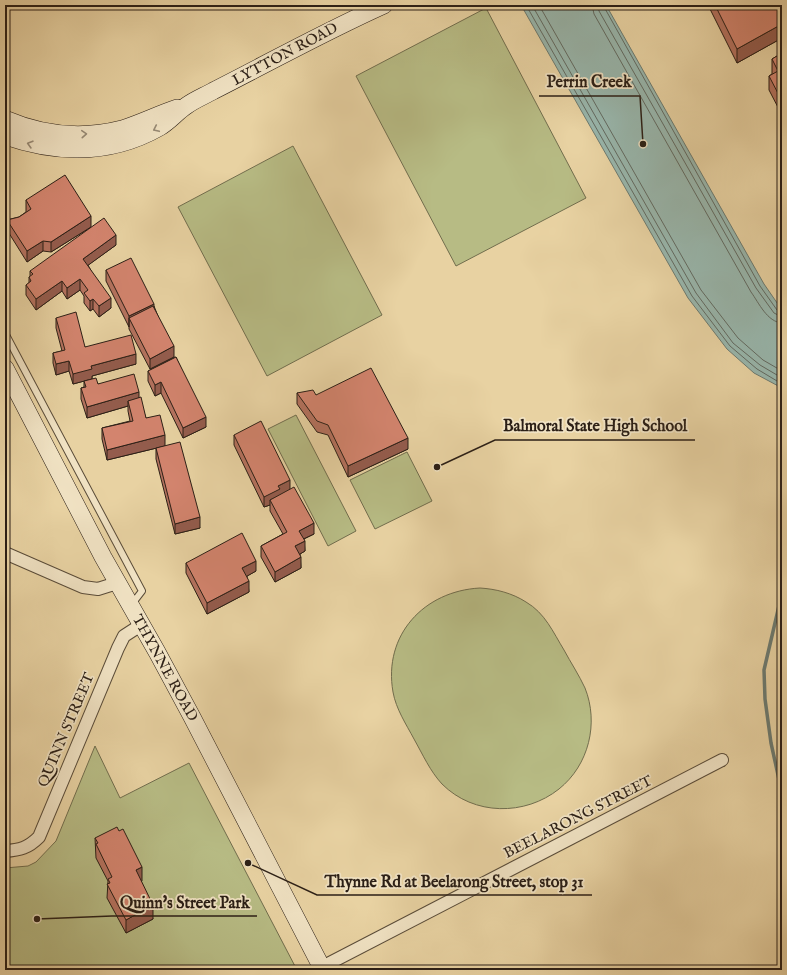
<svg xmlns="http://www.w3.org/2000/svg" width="787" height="975" font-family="'IM FELL English',serif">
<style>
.green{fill:#b7bb84;stroke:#716d4d}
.water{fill:#98b6ac;stroke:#6c7a70}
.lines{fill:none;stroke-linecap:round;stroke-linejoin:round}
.shore{stroke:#626a61;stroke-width:1}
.stream{stroke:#6c7a70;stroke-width:3.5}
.service-casing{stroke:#5a4c39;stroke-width:8}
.minor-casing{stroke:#5a4c39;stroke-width:14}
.secondary-casing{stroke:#2b1f16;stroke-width:18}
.service{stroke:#f0e2c3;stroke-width:6}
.minor{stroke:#f0e2c3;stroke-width:12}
.secondary{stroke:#f0e2c3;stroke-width:17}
.wall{fill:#b5725f;stroke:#2b1f16}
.shaded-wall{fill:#945c4d;stroke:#2b1f16}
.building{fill:#d3846e;stroke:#2b1f16}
.oneway{stroke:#978a75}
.labels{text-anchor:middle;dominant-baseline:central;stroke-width:3.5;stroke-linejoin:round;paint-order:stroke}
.street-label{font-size:15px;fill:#2b1f16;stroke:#f0e2c3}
.leader{fill:none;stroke:#2b1f16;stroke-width:1.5}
.callout-dot{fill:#2b1f16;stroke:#f0e2c3;stroke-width:1.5}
.callout-label{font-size:16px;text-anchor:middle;font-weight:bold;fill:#2b1f16;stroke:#f0e2c3;stroke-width:3.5;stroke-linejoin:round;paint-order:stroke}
</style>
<rect width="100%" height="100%" fill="#e8d2a2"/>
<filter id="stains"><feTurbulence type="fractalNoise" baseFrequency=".005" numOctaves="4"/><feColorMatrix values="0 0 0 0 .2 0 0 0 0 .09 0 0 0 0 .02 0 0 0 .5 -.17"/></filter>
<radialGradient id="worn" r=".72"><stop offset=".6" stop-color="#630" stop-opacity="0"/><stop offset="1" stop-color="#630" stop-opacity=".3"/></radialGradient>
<!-- green -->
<g class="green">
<path d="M486 8 586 198 456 266 356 76Z"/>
<path d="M293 146 382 315 267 376 178 207Z"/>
<path d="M296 415 356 531 328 546 268 429Z"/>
<path d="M407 452 432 501 375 529 350 480Z"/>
<path d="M480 588C496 589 512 593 526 602 545 613 553 632 564 650 571 663 579 675 585 688 599 723 589 765 559 789 525 816 474 816 442 784 430 771 423 755 414 739 406 724 396 709 393 692 383 635 424 591 480 588Z"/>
<path d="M95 746 120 798 189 763 297 970H5V868L28 866 36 862 56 841Z"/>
</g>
<!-- water -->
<path class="water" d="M521 5H606L764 284 782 310V388L754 373 727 349 688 298Z"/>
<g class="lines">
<!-- shore -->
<g class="shore">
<path d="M526 5 692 296 730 346 757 369 782 384"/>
<path d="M532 5 696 293 733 343 760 365 782 378"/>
<path d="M539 5 701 290 738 338 763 360 782 371"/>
<path d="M592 5 594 14 751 292C759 303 767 322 782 323"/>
<path d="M598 5 599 11 756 288 774 313 782 317"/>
<path d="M603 5 760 286 777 310 782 311"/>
</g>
<!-- stream -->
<path class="stream" d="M782 593 764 670 765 699 771 743 780 784 782 809"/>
<defs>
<path id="service" d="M5 333 142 591 132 604"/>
<g id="minor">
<path d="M5 553 83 587 98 589 117 583"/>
<path d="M5 851C20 850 28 848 39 837L118 648 124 636 141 625"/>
<path d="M322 967 722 760"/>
</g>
<g id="secondary">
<path d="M5 119C42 135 83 139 122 129 141 123 159 114 177 108"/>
<path d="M5 136C57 154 111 155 160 127 170 121 177 112 186 106 194 100 204 96 213 91 270 62 326 31 384 5"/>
<path d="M5 368 103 557 157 652 192 717 323 970"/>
</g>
</defs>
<!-- service casing -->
<use href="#service" class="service-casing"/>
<!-- minor casing -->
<use href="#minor" class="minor-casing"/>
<!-- secondary casing -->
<use href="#secondary" class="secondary-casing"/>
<!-- service -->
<use href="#service" class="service"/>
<!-- minor -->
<use href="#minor" class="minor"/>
<!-- secondary -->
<use href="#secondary" class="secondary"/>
</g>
<!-- wall -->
<g class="wall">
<path d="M708 5H782V38L737 63Z"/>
<path d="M782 53V115L769 90V76L772 74V59Z"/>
<path d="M26 200 91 227 51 252 43 251 27 262 7 230V220L19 217 26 212Z"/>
<path d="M116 245 88 265 111 308 99 317 93 309 90 311 84 303V296L80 290 67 299 62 291 36 310 26 295V285L29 283V277L30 276V271Z"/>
<path d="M106 270 154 306 174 357 150 369 129 329V327L106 281Z"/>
<path d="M56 318 85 347 136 364 92 376V379L98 384 139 398 146 418 165 446 107 460 102 439V428L130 421 128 411V406L87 418 81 399V388L84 387V381L73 384 69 371 56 375 53 363V353L62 351 56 328Z"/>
<path d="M176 357 206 427 183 438 161 393 155 396 148 381V371Z"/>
<path d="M297 393 316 395 408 449 348 477 328 435 317 432 297 404Z"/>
<path d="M234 435 290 489 314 534 304 539 305 551 300 554 301 568 275 582 261 557V546L283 534 270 511V505L264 507 234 445Z"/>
<path d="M156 448 200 528 175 534 156 459Z"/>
<path d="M186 563 256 571 247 576 249 592 207 614 186 573Z"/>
<path d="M95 838 142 881H141L153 919 126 933 107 898 108 881 96 858Z"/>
</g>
<!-- shaded-wall -->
<g class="shaded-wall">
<path d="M782 24V38L737 63V49Z"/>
<path d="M91 216V227L51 252V242Z"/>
<path d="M116 235V245L83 269V259Z"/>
<path d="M43 241V251L27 262V251Z"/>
<path d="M80 279V290L67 299V288Z"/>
<path d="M62 281V291L36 310V299Z"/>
<path d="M111 298V308L99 317V306Z"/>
<path d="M93 299V309L90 311V301Z"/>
<path d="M154 304V314L129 318V327V316Z"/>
<path d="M174 346V357L150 369V359Z"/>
<path d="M136 354V364L92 376V379L73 384V374L91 366Z"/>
<path d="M69 361V371L56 375V364Z"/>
<path d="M161 382V393L155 396V385Z"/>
<path d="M139 392V403L128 401V406L87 418V407Z"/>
<path d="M206 417V427L183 438V428Z"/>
<path d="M165 435V446L107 460V450Z"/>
<path d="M408 438V449L348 477V466Z"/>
<path d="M290 480V491L270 500V505L264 507V497L278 486Z"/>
<path d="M200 517V528L175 534V524Z"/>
<path d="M314 523V534L299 541V531Z"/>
<path d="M305 541V551L295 557V546Z"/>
<path d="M301 557V568L275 582V572Z"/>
<path d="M256 561V571L242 579V568Z"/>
<path d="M249 581V592L207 614V603Z"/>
<path d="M142 867V881L136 884V870Z"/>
<path d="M153 905V919L126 933V920Z"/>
</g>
<!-- building -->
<g class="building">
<path d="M715 5H782V24L737 49Z"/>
<path d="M782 53V101L769 76 778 71 772 59Z"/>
<path d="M65 175 91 216 51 242 43 241 27 251 7 220 19 217 31 209 26 200Z"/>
<path d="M104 218 116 235 83 259 111 298 99 306 93 299 90 301 84 293 88 290 80 279 67 288 62 281 36 299 26 285 31 281 29 277 33 274 30 271Z"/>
<path d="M131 258 154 304 129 316 106 270Z"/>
<path d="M153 306 174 346 150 359 129 318Z"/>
<path d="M76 312 85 347 131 335 136 354 91 366 92 369 73 374 69 361 56 364 53 353 65 350 56 318Z"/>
<path d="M176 357 206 417 183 428 161 382 155 385 148 371Z"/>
<path d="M371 368 408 438 348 466 328 425 317 421 297 393 313 390 316 395Z"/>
<path d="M134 374 139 392 87 407 81 388 86 387 84 381 96 378 98 384Z"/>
<path d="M141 397 146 418 160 415 165 435 107 450 102 428 133 421 128 401Z"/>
<path d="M261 421 290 480 278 486 280 489 264 497 234 435Z"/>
<path d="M180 442 200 517 175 524 156 448Z"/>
<path d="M294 487 314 523 299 531 305 541 295 546 301 557 275 572 261 546 287 532 270 500Z"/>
<path d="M242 533 256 561 242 568 249 581 207 603 186 563Z"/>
<path d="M117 827 119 831 123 829 142 867 136 870 153 905 126 920 107 884 110 883 108 879 112 877 96 844 98 843 95 838Z"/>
</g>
<!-- one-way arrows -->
<defs><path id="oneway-chevron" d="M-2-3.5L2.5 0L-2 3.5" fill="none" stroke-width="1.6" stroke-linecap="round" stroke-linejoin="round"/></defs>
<g class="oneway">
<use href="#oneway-chevron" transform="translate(156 129) rotate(155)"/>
<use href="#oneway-chevron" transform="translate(84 134) rotate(-4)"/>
<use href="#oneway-chevron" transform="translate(30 144) rotate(-164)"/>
</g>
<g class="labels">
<!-- street labels -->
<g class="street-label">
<text transform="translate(285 54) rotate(-28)">LYTTON ROAD</text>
<text transform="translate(165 668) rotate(61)">THYNNE ROAD</text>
<text transform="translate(66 730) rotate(-67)">QUINN STREET</text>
<text transform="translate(578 817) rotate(-27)">BEELARONG STREET</text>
</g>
</g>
<!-- callouts -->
<path class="leader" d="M643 144L640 96H539M437 467L495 440H695M248 863L317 895H592M37 919L112 916H257"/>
<g class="callout-dot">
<circle cx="643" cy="144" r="4"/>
<circle cx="437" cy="467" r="4"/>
<circle cx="248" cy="863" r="4"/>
<circle cx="37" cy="919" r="4"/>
</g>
<g class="callout-label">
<text x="589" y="87">Perrin Creek</text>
<text x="595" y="431">Balmoral State High School</text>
<text x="454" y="887">Thynne Rd at Beelarong Street, stop 31</text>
<text x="185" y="908">Quinn's Street Park</text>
</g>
<!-- margin -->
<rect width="787" height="975" fill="none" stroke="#e8d2a2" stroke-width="20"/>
<rect x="6" y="6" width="775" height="963" fill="none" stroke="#2b1f16" stroke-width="2"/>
<rect x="10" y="10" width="767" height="955" fill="none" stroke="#2b1f16"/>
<rect width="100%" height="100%" filter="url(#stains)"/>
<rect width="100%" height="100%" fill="url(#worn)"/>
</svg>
